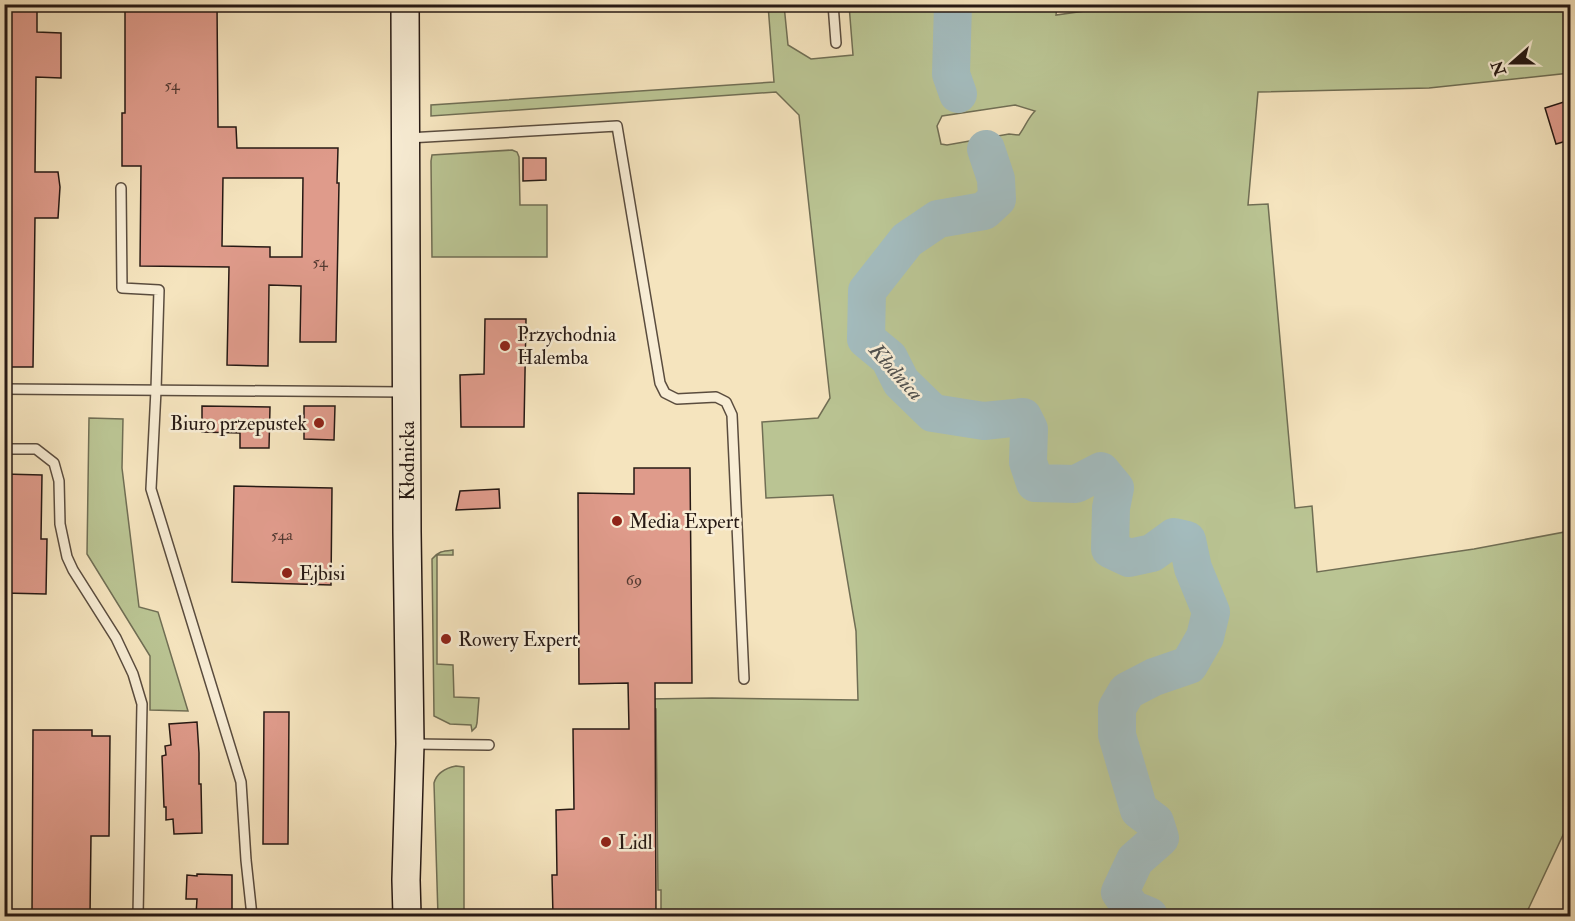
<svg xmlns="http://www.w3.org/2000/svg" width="1575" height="921" font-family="'IM FELL Double Pica',serif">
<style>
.green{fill:#bac493;stroke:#706e54;stroke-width:1.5;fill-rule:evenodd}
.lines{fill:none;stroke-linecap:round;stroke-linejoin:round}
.river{stroke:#a3bbbd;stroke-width:38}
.building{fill:#df9b8b;stroke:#261914;stroke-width:1.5;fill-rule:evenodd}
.lane-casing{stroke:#5a4c3e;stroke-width:12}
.secondary-casing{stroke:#261914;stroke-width:30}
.lane{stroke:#f8edd5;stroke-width:9}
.secondary{stroke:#f8edd5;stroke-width:27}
.poi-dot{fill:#8f2418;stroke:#f8edd5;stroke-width:2}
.labels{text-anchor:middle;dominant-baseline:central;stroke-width:5;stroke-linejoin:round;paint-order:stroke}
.number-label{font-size:16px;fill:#543a32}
.poi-label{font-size:20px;fill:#261914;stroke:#f8edd5;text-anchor:start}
.street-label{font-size:20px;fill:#261914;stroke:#f8edd5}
.water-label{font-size:21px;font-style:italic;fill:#52524f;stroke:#f8edd5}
</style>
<rect width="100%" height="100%" fill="#f5e4be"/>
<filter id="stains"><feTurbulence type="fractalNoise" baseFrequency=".00333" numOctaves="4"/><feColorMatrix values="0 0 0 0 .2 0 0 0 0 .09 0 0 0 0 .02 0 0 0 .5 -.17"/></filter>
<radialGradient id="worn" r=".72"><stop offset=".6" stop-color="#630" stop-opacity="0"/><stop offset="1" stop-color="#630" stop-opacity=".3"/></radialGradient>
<!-- green -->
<g class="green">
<path d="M1134 4 1570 5V73L1429 88 1258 92 1248 205 1268 204 1295 508 1312 506 1317 572 1474 549 1570 531V820L1525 916H661V890H658L656 709 647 708 646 699 712 698 858 700 856 631 833 495 766 498 762 422 818 418 830 398 799 115 776 92 431 116V105L774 82 768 5H784L788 45 811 59 853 55 849 5H1057L1056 15ZM1015 105 1035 111C1028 118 1025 127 1019 135L1009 134 947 145 941 144 937 126 942 116Z"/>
<path d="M512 150 517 152 519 157 520 205H547V257H432L431 161 432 155Z"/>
<path d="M89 418 123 419 122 468 139 607 158 612 188 711 150 710V656L87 554Z"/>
<path d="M453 550V555H437V664L453 665 454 697 479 698 477 723 476 727 472 731 471 725 450 724 434 716 432 559C439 551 443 551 453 550Z"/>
<path d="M456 766 464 767V916H438L434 783C437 772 446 768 456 766Z"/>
</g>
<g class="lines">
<!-- river -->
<g class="river">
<path d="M953 4 951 74 958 94"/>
<path d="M986 149 996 179 997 199 984 211 938 219 907 240 867 291 866 339 889 358 901 382 933 413 984 421 1023 417 1029 429 1028 462 1035 483 1076 484 1101 471 1115 488 1111 508 1110 549 1129 558 1152 553 1174 537 1187 540 1193 568 1211 612 1205 637 1189 665 1154 677 1127 691 1117 708V735L1139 810 1155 822 1160 838 1135 860 1120 892 1132 909 1149 916"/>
</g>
</g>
<!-- building -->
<g class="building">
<path d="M4 4H37V32L61 33V78L36 77 35 172H58L60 187 58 218H35L33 367H4Z"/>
<path d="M125 4H217L218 127H236L237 148H338L337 183H339L336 342H300L301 286 269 285 268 366 227 365 229 267 140 266 141 166H122V113H125ZM223 178H303L302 257H270V247L222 246Z"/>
<path d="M1570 100V140L1556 144 1545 108Z"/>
<path d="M523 158H546V180L523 181Z"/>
<path d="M485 319H526L524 427H461L460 375 484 374Z"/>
<path d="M202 406 270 407 269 448H240V433L202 432Z"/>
<path d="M304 406H335L334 440 304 439Z"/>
<path d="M634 468H690L692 683H655L656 916H553L552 875H557L556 810 574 809 573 729H629L628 683 579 684 578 493 634 494Z"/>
<path d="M4 474 42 475 41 539H47L46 594 4 593Z"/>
<path d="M234 486 332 488 331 585 232 582Z"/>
<path d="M499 489 500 508 456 510 460 491Z"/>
<path d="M264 712H289L288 844H263Z"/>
<path d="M197 722 199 753V784H201L202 833 174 834 173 819 166 820V807H164L162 756 166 755 165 746 171 745 169 724Z"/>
<path d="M33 730H92V736H110L109 836H91L90 916H32Z"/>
<path d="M197 874 232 875V915H196L197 899H186L187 875 197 876Z"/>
</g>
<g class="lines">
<defs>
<g id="lane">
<path d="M833 4 836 43"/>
<path d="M408 138 617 126 660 383 665 393 677 399 716 397 726 402 732 415 744 679"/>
<path d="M121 188 122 288 159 290 156 390 151 489 241 782 246 860 252 916"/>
<path d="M4 389 405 392"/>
<path d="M4 449H36L54 463 59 481 60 524 67 557 73 570 116 638 133 674 142 704 138 916"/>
<path d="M413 744 489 745"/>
</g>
<path id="secondary" d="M405 4 407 532 410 744 406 880 407 916"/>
</defs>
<!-- lane casing -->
<use href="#lane" class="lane-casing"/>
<!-- secondary casing -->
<use href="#secondary" class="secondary-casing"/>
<!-- lane -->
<use href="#lane" class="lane"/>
<!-- secondary -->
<use href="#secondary" class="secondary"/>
</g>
<!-- markers -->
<g class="poi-dot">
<circle cx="505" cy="346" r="6"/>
<circle cx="319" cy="423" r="6"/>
<circle cx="617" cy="521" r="6"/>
<circle cx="287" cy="573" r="6"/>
<circle cx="446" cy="639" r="6"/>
<circle cx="606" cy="842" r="6"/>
</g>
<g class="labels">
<!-- number labels -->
<g class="number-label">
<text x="172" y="85">54</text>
<text x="320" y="262">54</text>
<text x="282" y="535">54a</text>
<text x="634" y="580">69</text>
</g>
<!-- poi labels -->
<g class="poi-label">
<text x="517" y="334">Przychodnia<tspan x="517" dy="23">Halemba</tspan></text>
<text x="307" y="423" text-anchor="end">Biuro przepustek</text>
<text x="629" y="521">Media Expert</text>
<text x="299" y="573">Ejbisi</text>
<text x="458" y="639">Rowery Expert</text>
<text x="618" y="842">Lidl</text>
</g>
<!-- street labels -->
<g class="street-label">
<text transform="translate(407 461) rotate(-90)">Kłodnicka</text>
</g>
<!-- water labels -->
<g class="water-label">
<text transform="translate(896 372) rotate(48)">Kłodnica</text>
</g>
</g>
<!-- margin -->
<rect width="1575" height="921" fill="none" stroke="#f5e4be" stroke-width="24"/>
<rect x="6" y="6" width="1563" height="909" fill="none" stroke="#261914" stroke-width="3"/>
<rect x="12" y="12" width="1551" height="897" fill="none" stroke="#261914" stroke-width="1.5"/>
<!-- north arrow -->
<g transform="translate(1512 63) rotate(249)" stroke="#f8edd5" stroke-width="4.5" paint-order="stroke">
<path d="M0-4.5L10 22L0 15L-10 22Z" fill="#261914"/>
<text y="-9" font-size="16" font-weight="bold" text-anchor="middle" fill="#261914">N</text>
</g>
<rect width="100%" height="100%" filter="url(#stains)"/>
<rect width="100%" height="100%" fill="url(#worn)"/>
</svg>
